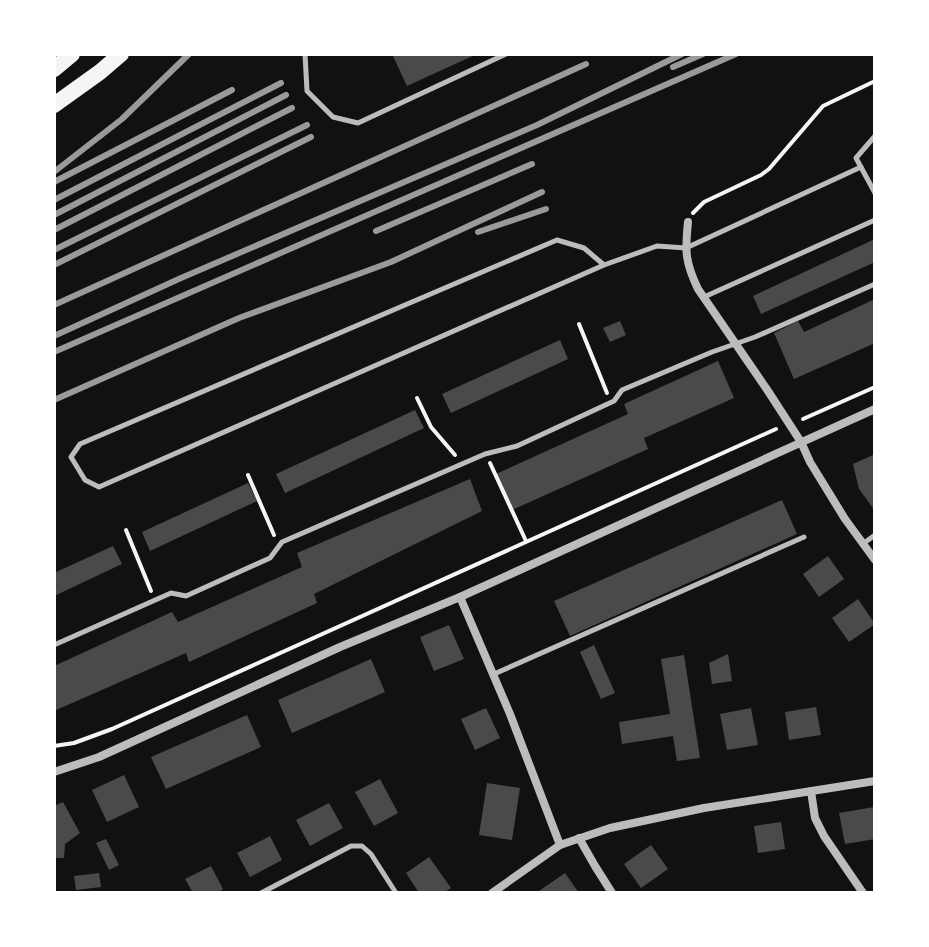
<svg xmlns="http://www.w3.org/2000/svg" width="929" height="947" font-family="Karla,sans-serif">
<style>
.building{fill:#4a4a4a}
.lines{fill:none;stroke-linecap:round;stroke-linejoin:round}
.path{stroke:#f5f5f5;stroke-width:4}
.service{stroke:#bcbcbc;stroke-width:5}
.minor{stroke:#bcbcbc;stroke-width:8}
.primary{stroke:#f5f5f5;stroke-width:16}
.rail{stroke:#9a9a9a;stroke-width:6}
</style>
<rect width="100%" height="100%" fill="#111"/>
<!-- building -->
<g class="building">
<path d="M392 54H477L407 86Z"/>
<path d="M875 239V262L761 314 753 296Z"/>
<path d="M875 299V343L794 379 774 333 798 321 804 332Z"/>
<path d="M620 321 626 335 610 342 603 328Z"/>
<path d="M560 340 568 359 451 413 442 394Z"/>
<path d="M718 361 734 398 644 438 648 449 512 510 496 474 628 414 624 404Z"/>
<path d="M415 410 424 428 285 493 276 474Z"/>
<path d="M875 454V511L859 489 853 464Z"/>
<path d="M470 479 482 511 314 594 317 603 189 662 186 653 54 711V666L172 612 178 622 302 567 297 553Z"/>
<path d="M248 483 257 501 150 551 142 532Z"/>
<path d="M782 500 797 534 570 636 554 601Z"/>
<path d="M113 546 122 564 54 596V573Z"/>
<path d="M828 556 844 579 819 597 803 574Z"/>
<path d="M858 599 875 624 849 642 832 618Z"/>
<path d="M449 625 464 659 434 671 420 637Z"/>
<path d="M594 645 615 693 601 699 580 652Z"/>
<path d="M728 654 732 681 712 684 709 663Z"/>
<path d="M684 655 700 758 677 761 673 736 622 744 619 722 670 714 661 659Z"/>
<path d="M371 659 385 692 292 733 278 700Z"/>
<path d="M816 707 821 735 789 740 785 712Z"/>
<path d="M486 708 500 738 475 750 461 719Z"/>
<path d="M751 708 758 745 727 750 720 714Z"/>
<path d="M247 715 261 747 166 789 151 757Z"/>
<path d="M124 775 139 807 107 822 92 790Z"/>
<path d="M380 779 398 813 374 826 355 792Z"/>
<path d="M487 783 520 788 512 840 479 835Z"/>
<path d="M63 802 80 833 65 844 64 858H54V806Z"/>
<path d="M329 803 343 828 310 846 296 820Z"/>
<path d="M874 807 875 839 845 844 839 813Z"/>
<path d="M781 822 785 849 758 853 754 826Z"/>
<path d="M270 836 282 860 250 877 237 853Z"/>
<path d="M106 839 119 865 109 870 96 843Z"/>
<path d="M651 845 668 869 641 888 624 864Z"/>
<path d="M429 857 451 888 443 893H419L406 873Z"/>
<path d="M211 866 223 889 217 893H193L185 879Z"/>
<path d="M99 873 101 887 76 890 74 876Z"/>
<path d="M565 873 579 893H536Z"/>
</g>
<g class="lines">
<!-- path -->
<g class="path">
<path d="M693 213 704 202 761 175 769 169 823 106 875 81"/>
<path d="M579 324 607 393"/>
<path d="M417 398 431 427 455 455"/>
<path d="M803 419 875 387"/>
<path d="M490 463 526 541"/>
<path d="M248 475 274 535"/>
<path d="M126 530 151 591"/>
<path d="M54 746 74 743 112 729 776 429"/>
</g>
<!-- service -->
<g class="service">
<path d="M305 54 307 91 333 117 358 123 506 54"/>
<path d="M875 136 856 158 875 193"/>
<path d="M604 265 584 248 557 240 80 444 71 457 85 480 99 487 604 265 657 246 686 248 861 167"/>
<path d="M704 297 875 220"/>
<path d="M864 543 875 535"/>
<path d="M54 645 171 593 186 596 270 558 282 542 485 454 517 446 614 401 622 390 712 352 755 337 875 284"/>
<path d="M494 674 804 537"/>
<path d="M261 893 351 846H362L371 854 396 893"/>
</g>
<!-- minor -->
<g class="minor">
<path d="M688 222C685 251 685 262 698 289L768 391 801 442 810 462 845 519 875 560"/>
<path d="M460 597 510 714 560 845"/>
<path d="M54 772 99 757 340 647 460 597 875 409"/>
<path d="M811 791 815 818 824 836 863 893"/>
<path d="M579 838 595 866 612 893"/>
<path d="M492 893 560 845 610 828 704 808 875 781"/>
</g>
<!-- primary -->
<g class="primary">
<path d="M54 69 72 54"/>
<path d="M54 105 100 72 121 54"/>
</g>
<!-- rail -->
<g class="rail">
<path d="M673 67 703 54"/>
<path d="M54 172 122 119 189 54"/>
<path d="M54 182 232 90"/>
<path d="M54 200 281 83"/>
<path d="M54 215 286 95"/>
<path d="M54 230 292 108"/>
<path d="M376 231 532 164"/>
<path d="M478 232 546 209"/>
<path d="M54 250 307 125"/>
<path d="M54 265 311 137"/>
<path d="M54 305 586 64"/>
<path d="M54 336 181 278 537 125 682 54"/>
<path d="M54 352 736 54"/>
<path d="M54 400 239 318 391 262 542 192"/>
</g>
</g>
<!-- border -->
<rect width="929" height="947" fill="none" stroke="#ffffff" stroke-width="112"/>
</svg>
